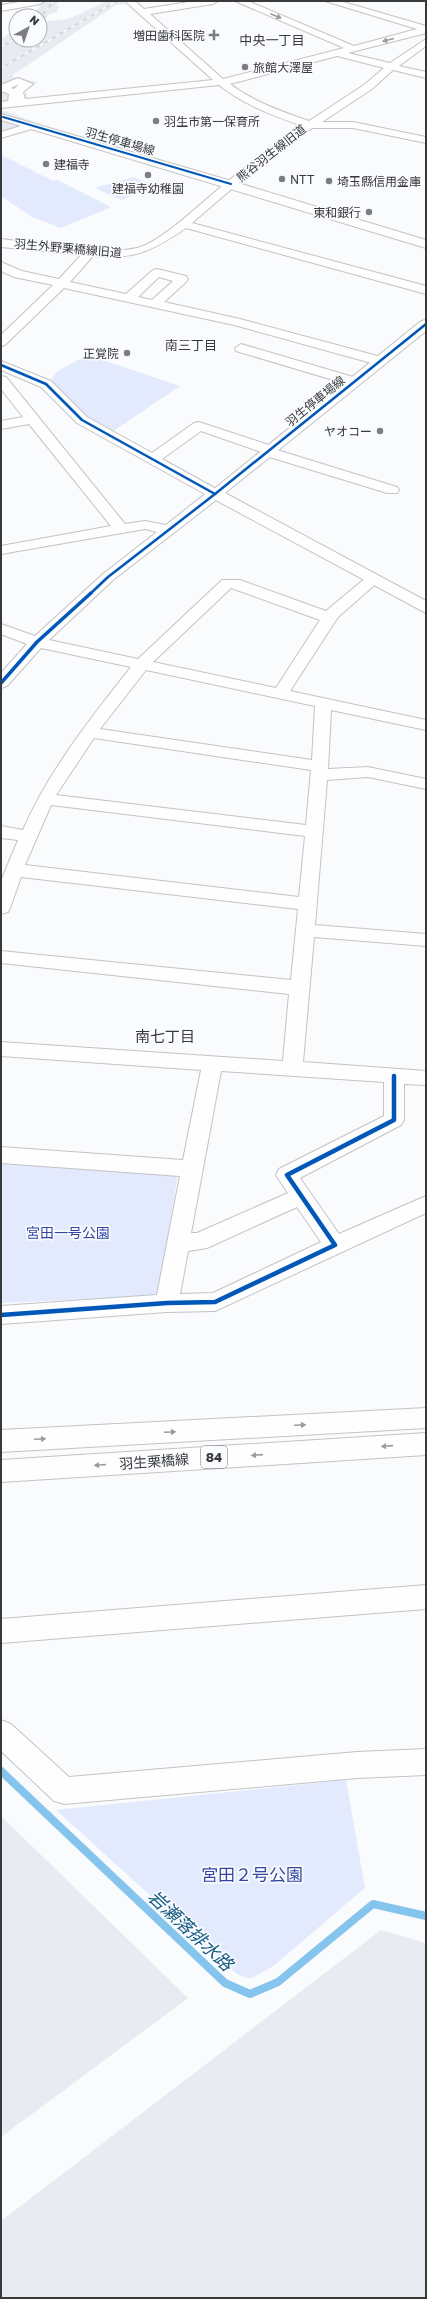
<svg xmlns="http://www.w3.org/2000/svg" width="427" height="2299" font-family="'Golos Text','Noto Sans JP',sans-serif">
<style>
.built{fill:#e8ecf2}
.green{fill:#e3eafe}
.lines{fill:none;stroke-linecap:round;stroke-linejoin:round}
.stream{stroke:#84c4ed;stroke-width:8}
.minor-casing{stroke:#c3c3c5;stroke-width:2}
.major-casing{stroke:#c3c3c5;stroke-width:2}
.minor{fill:#fefeff;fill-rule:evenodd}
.major{fill:#fefeff;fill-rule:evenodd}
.rail-casing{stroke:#d6d6d8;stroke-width:2}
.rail{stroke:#f9fbfe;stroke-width:1.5;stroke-dasharray:4.5;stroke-linecap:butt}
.cycleway-far3-casing{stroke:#f9fbfe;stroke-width:3}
.cycleway-far2-casing{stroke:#f9fbfe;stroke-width:4}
.cycleway-far1-casing{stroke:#f9fbfe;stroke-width:5.5}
.cycleway-casing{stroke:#f9fbfe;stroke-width:7}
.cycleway-far3{stroke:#0057b8;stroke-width:2}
.cycleway-far2{stroke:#0057b8;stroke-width:2.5}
.cycleway-far1{stroke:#0057b8;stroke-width:3.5}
.cycleway{stroke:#0057b8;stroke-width:4.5}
.oneway{fill:#9b9c9c}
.poi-dot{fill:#7c7d7e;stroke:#f9fbfe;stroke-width:1.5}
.labels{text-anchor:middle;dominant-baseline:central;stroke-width:3.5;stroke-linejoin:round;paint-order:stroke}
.far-poi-label{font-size:12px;fill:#38393a;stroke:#f9fbfe;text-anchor:start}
.far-street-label{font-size:12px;fill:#38393a;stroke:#f9fbfe}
.far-neighbourhood-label{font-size:13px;fill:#38393a;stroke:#f9fbfe}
.shield{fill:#f9fbfe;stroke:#727375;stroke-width:1}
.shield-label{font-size:13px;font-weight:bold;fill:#38393a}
.park-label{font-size:14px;fill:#3246a2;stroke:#f9fbfe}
.street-label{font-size:14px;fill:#38393a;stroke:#f9fbfe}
.neighbourhood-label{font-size:15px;fill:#38393a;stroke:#f9fbfe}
.near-park-label{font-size:17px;fill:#3246a2;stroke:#f9fbfe}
.near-water-label{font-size:18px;font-style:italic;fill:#175c82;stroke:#f9fbfe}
</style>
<rect width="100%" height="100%" fill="#fafbfd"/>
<!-- built -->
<g class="built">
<path d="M44 1H59L56 5 59 6 57 12 48 15 45 20H40V16H32Z"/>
<path d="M107 1H123L126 4 116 5 13 75V77L38 82 24 92 27 93 28 100 1 104V43L4 42 1 39 16 29V40H40V22L68 19Z"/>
<path d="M1 105 5 108 2 110 35 122 1 134Z"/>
<path d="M1 1816 188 1998 1 2137Z"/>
<path d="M381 1930 426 1943V2298H1V2221Z"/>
</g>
<!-- green -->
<g class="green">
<path d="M1 155 53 181 57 180 111 207 61 228 32 217 1 196Z"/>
<path d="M133 177 156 186 121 200 95 188Z"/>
<path d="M88 355 180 386 109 434 86 419 50 382 56 372Z"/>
<path d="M1 1160 178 1173 159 1296 1 1303Z"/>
<path d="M346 1780 365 1888 272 1967 250 1979 237 1974 56 1810Z"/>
</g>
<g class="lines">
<!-- stream -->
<path class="stream" d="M1 1771 225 1983 250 1994 278 1982 373 1904 426 1916"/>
<defs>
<g id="minor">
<path d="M25 1H45L40 4 1 11V5Z"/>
<path d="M125 1H135L144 9 195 1H218L213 4 150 14 223 79 344 48 235 1H248L354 46 417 29 325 1H340L426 26V33L348 53 390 63 426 39V46L399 66 426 72V78L393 70 372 89 322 122H353L426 137V143L353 128H312L235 186 192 223 426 286V294L186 228C152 251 135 260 93 256L70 282 126 294 153 270 157 269 186 276 188 279 186 282 164 302 240 319 385 358 386 361 385 364H375L234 325 64 288 5 345 1 346V335L53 285 14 277 1 271V262L22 271 59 279 81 255 1 247V239C39 243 101 256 137 248 162 242 205 199 227 182 251 162 277 144 302 126 272 115 244 105 219 85L1 108V102L8 101 9 94 1 91V85L18 78 33 84 23 92 25 99 213 80ZM337 56 384 68 364 85 309 121C281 111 254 102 230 84ZM19 84 14 89 11 88ZM159 277 173 281 152 300 138 297Z"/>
<path d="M31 123 35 124V128L1 138V132Z"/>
<path d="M241 344 360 379 362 382 355 386 350 385 236 351 235 348Z"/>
<path d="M1 361 51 381 87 417 152 453 194 423 199 422 275 447 277 450 397 487 399 490 397 493H387L263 455 261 452 201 431 162 459 220 491 222 494 220 497 113 580 49 640 138 659 222 580H240L326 611 368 576H378L381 579 378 582 338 617 290 691 426 720V730L331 710 328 769 368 767 426 779V789L368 777 327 780 315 925 426 934V946L314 937 303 1062 426 1071V1085L404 1084V1120L401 1125 300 1178 339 1234 426 1196V1213L215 1311 167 1312 1 1324V1306L157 1295 180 1176 1 1163V1147L183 1160 201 1070 1 1056V1042L283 1061 289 994 1 963V951L291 980 298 909 21 877 10 908 8 912 1 914V881L18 840 1 838V826L23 830C49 770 91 718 131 667L41 648 7 686 1 688V673L27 644 1 634V624L35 636 103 574 157 532 145 529 1 554V546L111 526 29 424 1 429V421L23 417 1 389V376L6 377 125 524 145 521 166 525 205 494 77 423 41 387 1 370ZM231 588 320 620 276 688 153 662ZM146 670 315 706 312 760 100 729ZM94 738 311 770 306 825 56 795ZM51 805 305 836 299 897 25 865ZM221 1071 384 1082V1116L279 1169 276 1175 288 1193 197 1233H191ZM297 1207 321 1242 213 1293 180 1294 188 1251 207 1248Z"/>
<path d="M426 1585V1609L1 1643V1619Z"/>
<path d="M1 1720 11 1724 69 1777 357 1752 426 1749V1775L357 1778 64 1804 54 1801 1 1751Z"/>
</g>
<g id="major">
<path d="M1 114 235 182 426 240V248L1 120Z"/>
<path d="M426 320V331L225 493 426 601V613L210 497 208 494 421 321Z"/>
<path d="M426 1408V1428L1 1452V1430Z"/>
<path d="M426 1433V1455L1 1482V1460Z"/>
</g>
</defs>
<!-- minor casing -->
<use href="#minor" class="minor-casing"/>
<!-- major casing -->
<use href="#major" class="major-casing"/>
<!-- minor -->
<use href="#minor" class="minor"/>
<!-- major -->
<use href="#major" class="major"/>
<defs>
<g id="rail">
<path d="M40 18 54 1"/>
<path d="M1 47 16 38"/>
<path d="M1 68 117 1"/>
</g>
</defs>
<!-- rail casing -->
<use href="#rail" class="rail-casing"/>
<!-- rail -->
<use href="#rail" class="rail"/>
<defs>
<path id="cycleway-far3" d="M3 117 231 184"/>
<g id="cycleway-far2">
<path d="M1 365 46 384 82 420 215 494"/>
<path d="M90 594 108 577 215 494 426 324"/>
</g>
<path id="cycleway-far1" d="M1 683 37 642 91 593"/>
<path id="cycleway" d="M1 1315 167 1303 215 1302 335 1245 287 1175 394 1120V1076"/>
</defs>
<!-- cycleway-far3 casing -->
<use href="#cycleway-far3" class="cycleway-far3-casing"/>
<!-- cycleway-far2 casing -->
<use href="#cycleway-far2" class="cycleway-far2-casing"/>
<!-- cycleway-far1 casing -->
<use href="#cycleway-far1" class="cycleway-far1-casing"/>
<!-- cycleway casing -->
<use href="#cycleway" class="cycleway-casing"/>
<!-- cycleway-far3 -->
<use href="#cycleway-far3" class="cycleway-far3"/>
<!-- cycleway-far2 -->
<use href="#cycleway-far2" class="cycleway-far2"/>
<!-- cycleway-far1 -->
<use href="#cycleway-far1" class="cycleway-far1"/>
<!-- cycleway -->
<use href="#cycleway" class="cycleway"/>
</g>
<!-- one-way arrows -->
<defs><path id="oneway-solid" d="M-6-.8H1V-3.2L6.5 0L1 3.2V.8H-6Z"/></defs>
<g class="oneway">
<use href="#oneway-solid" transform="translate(276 16) rotate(23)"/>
<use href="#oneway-solid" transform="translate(388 40) rotate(166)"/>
<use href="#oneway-solid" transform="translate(300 1425) rotate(-3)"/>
<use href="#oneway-solid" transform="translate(170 1432) rotate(-3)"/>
<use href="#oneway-solid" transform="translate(40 1439) rotate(-3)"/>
<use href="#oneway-solid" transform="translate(387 1446) rotate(176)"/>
<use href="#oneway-solid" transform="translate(257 1455) rotate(176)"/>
<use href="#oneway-solid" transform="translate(100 1465) rotate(176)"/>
</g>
<!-- markers -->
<g class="poi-dot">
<path d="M212 29h4v4h4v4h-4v4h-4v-4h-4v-4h4z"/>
<circle cx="245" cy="67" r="4"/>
<circle cx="156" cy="121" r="4"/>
<circle cx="46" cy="164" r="4"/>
<circle cx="148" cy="175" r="4"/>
<circle cx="282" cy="179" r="4"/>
<circle cx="329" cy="181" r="4"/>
<circle cx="369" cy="212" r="4"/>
<circle cx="127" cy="353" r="4"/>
<circle cx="380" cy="431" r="4"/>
</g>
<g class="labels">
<!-- far-poi labels -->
<g class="far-poi-label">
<text x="205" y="35" text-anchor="end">増田歯科医院</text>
<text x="253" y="67">旅館大澤屋</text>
<text x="164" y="121">羽生市第一保育所</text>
<text x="54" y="164">建福寺</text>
<text x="290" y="179">NTT</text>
<text x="337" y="181">埼玉縣信用金庫</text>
<text x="148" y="188" text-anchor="middle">建福寺幼稚園</text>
<text x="361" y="212" text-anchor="end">東和銀行</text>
<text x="119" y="353" text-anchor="end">正覚院</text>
<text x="372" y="431" text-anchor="end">ヤオコー</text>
</g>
<!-- far-street labels -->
<g class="far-street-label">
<text transform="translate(120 141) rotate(16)">羽生停車場線</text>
<text transform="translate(271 153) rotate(-38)">熊谷羽生線旧道</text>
<text transform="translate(68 248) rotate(5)">羽生外野栗橋線旧道</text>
<text transform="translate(315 401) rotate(-39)">羽生停車場線</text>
</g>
<!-- far-neighbourhood labels -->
<g class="far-neighbourhood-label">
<text x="272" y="40">中央一丁目</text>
<text x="191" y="345">南三丁目</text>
</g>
<!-- shield labels -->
<rect class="shield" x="201" y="1446" width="26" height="22" rx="3"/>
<g class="shield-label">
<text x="214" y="1457">84</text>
</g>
<!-- park labels -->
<g class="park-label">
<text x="68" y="1232">宮田一号公園</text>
</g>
<!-- street labels -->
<g class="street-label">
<text transform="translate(154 1461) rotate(-4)">羽生栗橋線</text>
</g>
<!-- neighbourhood labels -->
<g class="neighbourhood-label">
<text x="165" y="1036">南七丁目</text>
</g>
<!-- near-park labels -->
<g class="near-park-label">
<text x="252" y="1874">宮田２号公園</text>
</g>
<!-- near-water labels -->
<g class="near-water-label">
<text transform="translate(191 1930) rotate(43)">岩瀬落排水路</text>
</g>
</g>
<!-- border -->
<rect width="427" height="2299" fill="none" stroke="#38393a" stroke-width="4"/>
<!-- north arrow -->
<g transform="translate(28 28) rotate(40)"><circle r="19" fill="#f9fbfe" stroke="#acadb0"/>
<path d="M0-3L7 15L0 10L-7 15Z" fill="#7c7d7e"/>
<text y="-6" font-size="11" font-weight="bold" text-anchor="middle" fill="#38393a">N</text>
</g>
</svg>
